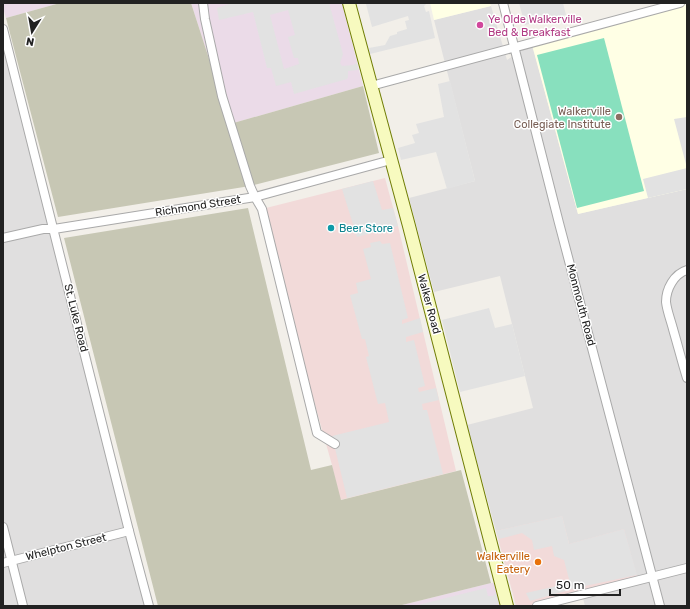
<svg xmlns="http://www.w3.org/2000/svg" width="690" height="609" font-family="Rubik,sans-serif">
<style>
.residential{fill:#e0dfdf}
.commercial{fill:#f2dad9}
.industrial{fill:#ebdbe8}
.education{fill:#ffffe5}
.construction{fill:#c7c7b4}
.pitch{fill:#88e0be}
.parking{fill:#e2e2e2;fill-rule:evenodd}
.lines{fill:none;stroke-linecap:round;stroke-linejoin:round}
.street-casing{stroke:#a9a9a9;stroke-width:10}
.secondary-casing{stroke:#707d05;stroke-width:14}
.street{stroke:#fff;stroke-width:8}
.secondary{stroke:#f7fabf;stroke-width:12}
.hotel-dot{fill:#d1479c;stroke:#fff;stroke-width:1.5}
.education-dot{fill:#8d6e63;stroke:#fff;stroke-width:1.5}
.culture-dot{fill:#0f9aa8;stroke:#fff;stroke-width:1.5}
.food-dot{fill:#e8710a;stroke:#fff;stroke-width:1.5}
.labels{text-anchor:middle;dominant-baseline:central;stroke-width:3;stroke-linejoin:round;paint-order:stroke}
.hotel-label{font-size:11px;fill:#b23c85;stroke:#fff;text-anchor:start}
.education-label{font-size:11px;fill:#785e54;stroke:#fff;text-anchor:end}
.street-label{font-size:11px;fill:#222;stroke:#fff}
.culture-label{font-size:11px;fill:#0d838f;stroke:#fff;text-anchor:start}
.food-label{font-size:11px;fill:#c56008;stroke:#fff;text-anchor:end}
</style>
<rect width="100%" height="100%" fill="#f2efe9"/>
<!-- residential -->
<g class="residential">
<path d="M491 6 507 60 532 44 578 214 687 189V606H585L562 517 496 531 467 425 533 408 500 276 434 292 409 198 475 181 434 20Z"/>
<path d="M3 31 153 606H3Z"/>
</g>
<!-- commercial -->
<g class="commercial">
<path d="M385 178 398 226 456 471 340 500 332 465 274 259 262 209Z"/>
<path d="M562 516 569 544 624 529 638 580 537 606H516L496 531Z"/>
</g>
<!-- industrial -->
<g class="industrial">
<path d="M3 3H60L6 18 3 8Z"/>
<path d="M191 3H342L363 86 230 124Z"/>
<path d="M494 583 500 606H398L491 583Z"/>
</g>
<!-- education -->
<g class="education">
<path d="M430 3H490L491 6 434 20Z"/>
<path d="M687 5V189L578 214 532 45Z"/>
</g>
<!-- construction -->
<g class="construction">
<path d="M60 3H191L230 124 363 86 379 153 250 186 58 217 6 18Z"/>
<path d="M248 208 311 470 332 465 341 500 461 470 491 583 398 606H158L64 238Z"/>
</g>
<!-- pitch -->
<path class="pitch" d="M604 38 644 191 577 208 537 55Z"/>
<!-- parking -->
<g class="parking">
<path d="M232 3H329L343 54 340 63 342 66 353 65 357 63 358 70 348 71V77L347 79 294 94 291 82 276 86 271 68H267L253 12 219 20 217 8ZM288 10 295 35 288 37 294 58H298L299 64 284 69 270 15Z"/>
<path d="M368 3H427L424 6 426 12 429 11 435 38 370 54 369 48 385 45 390 36 397 34V32L407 29 405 21 409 20 408 16 372 27 366 4Z"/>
<path d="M519 3H563L566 15 525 25Z"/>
<path d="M450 81 475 181 447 189 436 152 401 160 398 148 415 143 412 135 419 133 416 124 444 117 438 84Z"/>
<path d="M687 117V189L648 198 643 179 687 168 674 119Z"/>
<path d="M373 181 382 210 393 208 398 226 357 237 342 189Z"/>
<path d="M380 241 382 244 390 243 408 318 402 320V324L420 318 423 332 406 337V342L414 340 425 386 418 388 419 392 436 388 439 400 422 404 423 410H427L443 474 347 498 332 436 389 422 385 403 378 404 366 357 369 356 365 339H362L350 295 358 293 356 283 371 279 363 249 371 247 370 243Z"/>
<path d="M489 308 495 328 512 324 525 376 460 392 442 320Z"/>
<path d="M562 516 569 544 624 529 637 575 580 587 530 601 526 593 570 583 564 560 554 556 552 546 534 550 532 540 522 533 499 539 496 531Z"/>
<path d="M486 588 488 596H493L496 593 499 604 488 606H414Z"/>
</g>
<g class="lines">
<defs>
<g id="street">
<path d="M203 3 205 19 222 96 250 186 255 197 262 209 317 433 335 444"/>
<path d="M503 3 559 223 660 606"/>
<path d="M3 29 129 531 149 606"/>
<path d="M371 86 680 3"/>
<path d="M3 238 43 229H54L255 197 391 160"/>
<path d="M687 270C674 274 666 289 666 302 667 311 671 321 673 329 678 346 682 362 687 378"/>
<path d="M3 527 23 606"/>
<path d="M3 563 129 531"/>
<path d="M537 606 687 568"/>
</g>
<path id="secondary" d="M349 3 409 226 507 606"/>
</defs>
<!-- street casing -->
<use href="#street" class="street-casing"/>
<!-- secondary casing -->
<use href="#secondary" class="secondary-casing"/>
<!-- street -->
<use href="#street" class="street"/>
<!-- secondary -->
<use href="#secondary" class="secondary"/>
</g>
<!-- markers -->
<circle class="hotel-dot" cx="480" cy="25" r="4"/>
<circle class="education-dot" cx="619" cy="117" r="4"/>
<circle class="culture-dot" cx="331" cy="228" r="4"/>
<circle class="food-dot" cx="538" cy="562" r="4"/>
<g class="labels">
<!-- hotel labels -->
<g class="hotel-label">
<text x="488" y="19">Ye Olde Walkerville<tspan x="488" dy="13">Bed &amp; Breakfast</tspan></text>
</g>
<!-- education labels -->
<g class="education-label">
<text x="611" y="111">Walkerville<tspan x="611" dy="13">Collegiate Institute</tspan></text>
</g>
<!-- street labels -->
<g class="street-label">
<text transform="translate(198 206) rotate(-9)">Richmond Street</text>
<text transform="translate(429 304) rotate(75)">Walker Road</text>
<text transform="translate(581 305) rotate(75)">Monmouth Road</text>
<text transform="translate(76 318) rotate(76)">St. Luke Road</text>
<text transform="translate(66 547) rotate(-14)">Whelpton Street</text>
</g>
<!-- culture labels -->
<g class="culture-label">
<text x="339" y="228">Beer Store</text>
</g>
<!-- food labels -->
<g class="food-label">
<text x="530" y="556">Walkerville<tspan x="530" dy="13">Eatery</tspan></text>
</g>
</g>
<!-- border -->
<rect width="690" height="609" fill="none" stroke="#222222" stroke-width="8"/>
<!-- north arrow -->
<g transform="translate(32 32) rotate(191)" stroke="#ffffff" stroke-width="3" paint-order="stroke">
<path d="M0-3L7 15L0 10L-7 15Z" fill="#222222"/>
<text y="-6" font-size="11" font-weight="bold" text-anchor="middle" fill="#222222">N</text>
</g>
<!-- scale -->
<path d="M550 589v6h70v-6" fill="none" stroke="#222222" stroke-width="2"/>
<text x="556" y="589" font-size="12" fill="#222222" stroke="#ffffff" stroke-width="3" paint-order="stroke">50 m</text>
</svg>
